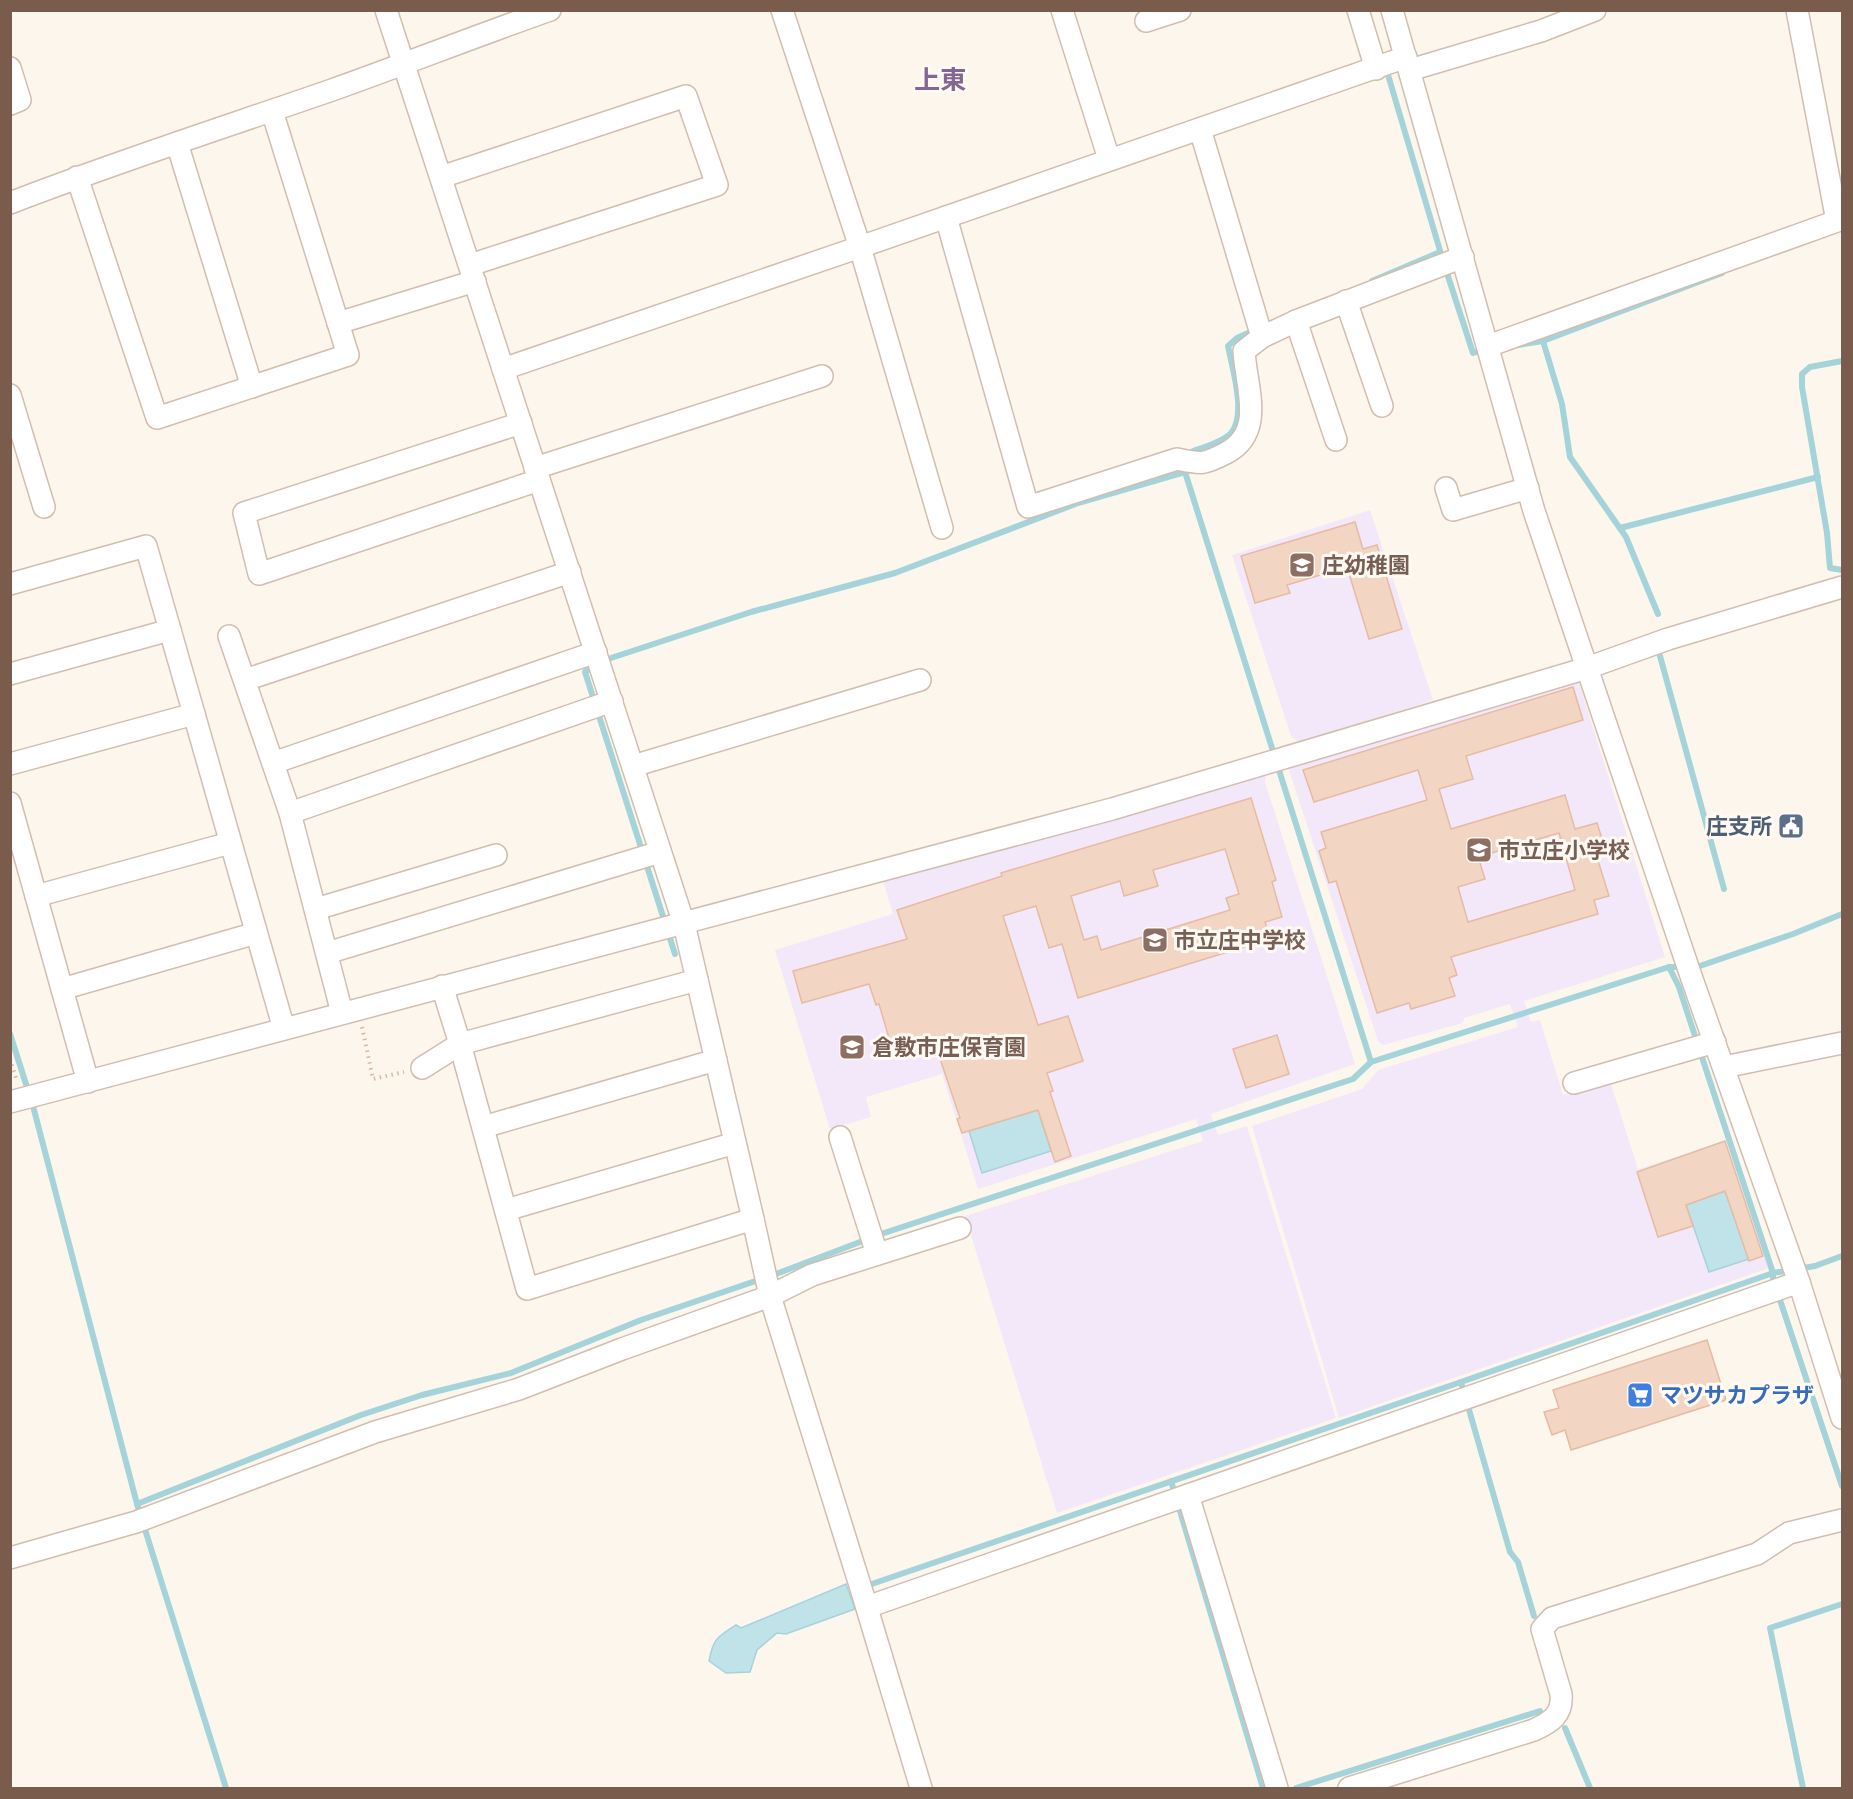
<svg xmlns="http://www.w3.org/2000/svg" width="1853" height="1799" font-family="Figtree,'Noto Sans JP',sans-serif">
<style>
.education{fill:#f3e8fa}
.water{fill:#bfe3e8;stroke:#a5d3da;stroke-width:1.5}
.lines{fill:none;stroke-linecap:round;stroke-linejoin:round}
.stream{stroke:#a5d3da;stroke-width:6}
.building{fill:#f3d5c3;stroke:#e6bba3;stroke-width:1.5;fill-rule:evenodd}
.minor-casing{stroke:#d1beb0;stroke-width:24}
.path{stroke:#d9b8a5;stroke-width:4;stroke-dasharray:1.5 4.5;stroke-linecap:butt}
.minor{stroke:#fff;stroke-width:21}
.labels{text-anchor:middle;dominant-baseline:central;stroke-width:6;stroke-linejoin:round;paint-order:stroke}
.education-label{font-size:22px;font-weight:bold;fill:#785e54;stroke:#fffaf3;text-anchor:start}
.service-label{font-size:22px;font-weight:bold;fill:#4e5e75;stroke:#fffaf3;text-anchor:end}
.shop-label{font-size:22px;font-weight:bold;fill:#366cbe;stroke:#fffaf3;text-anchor:start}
.quarter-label{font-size:26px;font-weight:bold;fill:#846695;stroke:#fffaf3}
</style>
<rect width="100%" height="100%" fill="#fdf6ec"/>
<!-- education -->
<g class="education">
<path d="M1370 510 1433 700 1300 743 1291 736 1232 555Z"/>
<path d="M1578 680 1665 957 1524 1001 1531 1022 1540 1020 1563 1095 1610 1081 1638 1169 1725 1141 1769 1268 1339 1418 1252 1126 1362 1089 1378 1070 1518 1027 1510 1004 1464 1018 1463 1023 1383 1045 1378 1041 1288 767Z"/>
<path d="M1267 770 1265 782 1355 1064 1211 1114 1218 1135 1247 1126 1336 1418 1057 1513 965 1216 1203 1141 1196 1119 978 1189 942 1074 866 1097 871 1117 830 1129 775 950 893 914 882 877Z"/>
</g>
<!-- water -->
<g class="water">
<path d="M1038 1110 1051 1151 982 1173 969 1131Z"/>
<path d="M1725 1191 1749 1259 1709 1272 1686 1205Z"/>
<path d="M846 1584 855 1609 786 1634 777 1633 757 1650 750 1672 726 1673 709 1661C713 1639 717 1637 736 1625L741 1628Z"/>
</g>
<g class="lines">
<!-- stream -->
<g class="stream">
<path d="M1386 68 1441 254"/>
<path d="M1445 267 1473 353 1476 352"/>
<path d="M1372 281 1440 252"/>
<path d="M1257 329 1237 338 1228 346C1232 367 1247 415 1231 433 1222 442 1205 447 1193 451L1185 472 1371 1062"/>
<path d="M1543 341 1722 273"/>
<path d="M1518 345 1543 341 1562 404 1570 457 1626 537 1658 614"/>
<path d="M1842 361 1810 367 1802 374V387L1827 533 1830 568 1842 570"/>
<path d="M1620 528 1818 477"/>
<path d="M1660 656 1724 889"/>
<path d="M611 658 751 612 895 573 1078 503 1185 472"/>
<path d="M589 669 585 672 675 954"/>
<path d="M1669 967 1679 987 1696 1039 1773 1273V1279L1842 1486"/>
<path d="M1694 968 1793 934 1842 914"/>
<path d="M10 1034 33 1106 137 1504 226 1788"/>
<path d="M1461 1382 1510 1552 1518 1562 1534 1616"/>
<path d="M1171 1481 1263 1788"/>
<path d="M137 1504 361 1415 422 1395 511 1373 641 1320 776 1274 881 1234 1353 1079 1371 1062 1669 967H1683"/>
<path d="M863 1587 1461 1382 1773 1273 1815 1266 1842 1256"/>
<path d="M1565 1728 1590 1788"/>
<path d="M1296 1788 1540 1711"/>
<path d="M1803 1788 1770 1628 1842 1604"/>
</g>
</g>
<!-- building -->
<g class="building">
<path d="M1355 522 1363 549 1377 545 1402 629 1369 639 1347 567 1287 585 1290 593 1255 603 1241 556Z"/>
<path d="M1573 687 1583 720 1466 756 1473 779 1439 789 1451 829 1565 795 1575 829 1597 823 1606 851 1596 854 1609 896 1594 900 1598 914 1451 957 1457 975 1449 978 1455 996 1411 1009 1409 1003 1377 1013 1336 881 1329 883 1319 851 1326 848 1321 832 1427 800 1418 770 1314 802 1303 770ZM1559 833 1575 890 1468 922 1458 887 1485 879 1478 857Z"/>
<path d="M1251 798 1276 880 1272 882 1282 917 1265 922 1270 939 1078 998 1062 944 1049 948 1036 906 1003 916 1038 1025 1068 1016 1083 1061 1047 1073 1053 1091 1050 1092 1071 1156 1055 1162 1038 1110 962 1133 957 1119 960 1118 936 1047 895 1059 879 1004 876 1005 869 984 802 1003 793 971 907 939 897 910 1002 876 1001 873ZM1225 849 1239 894 1226 898 1230 910 1101 950 1097 936 1084 940 1071 896 1120 881 1124 896 1158 886 1153 870Z"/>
<path d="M1277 1035 1289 1074 1246 1088 1233 1049Z"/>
<path d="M1725 1141 1763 1256 1749 1261 1725 1191 1686 1205 1693 1226 1658 1237 1637 1172Z"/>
<path d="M1707 1340 1726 1400 1571 1450 1565 1430 1552 1435 1544 1412 1559 1408 1553 1390Z"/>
</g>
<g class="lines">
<defs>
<g id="minor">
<path d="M386 10 684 924 753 1219 770 1296 863 1595 921 1788"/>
<path d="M782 10 860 247 942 528"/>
<path d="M1062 10 1109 159"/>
<path d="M1358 10 1376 69"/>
<path d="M1392 10 1534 511 1691 976 1799 1282 1842 1418"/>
<path d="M1146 21 1180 10"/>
<path d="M10 68 20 100 10 104"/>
<path d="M1410 70 1541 31 1595 10"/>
<path d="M1200 129 1262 337"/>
<path d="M177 143 252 387"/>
<path d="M77 177 157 418 348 355 272 111"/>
<path d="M441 177 686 96 717 185 470 265"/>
<path d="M10 203C116 162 225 127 332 90 405 64 476 36 550 10"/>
<path d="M946 217 1028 507 1177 459C1201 464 1203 465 1226 453 1266 432 1246 387 1244 351L1262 337 1296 321 1463 257"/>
<path d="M1346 301 1382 406"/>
<path d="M1296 321 1336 440"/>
<path d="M338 323 475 281"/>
<path d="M1488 346 1837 221 1797 10"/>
<path d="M503 369 860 247 1406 57"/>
<path d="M10 395 44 507"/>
<path d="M521 423 244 513 259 574 539 480"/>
<path d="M535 468 822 376"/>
<path d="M1446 488 1453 510 1528 488"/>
<path d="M10 584 146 546 284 1029"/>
<path d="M229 636 290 813 342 1013"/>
<path d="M10 674 170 630"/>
<path d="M245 680 570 572"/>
<path d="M273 763 596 652"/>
<path d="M10 764 194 714"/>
<path d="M633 766 920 680"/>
<path d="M10 803 88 1082"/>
<path d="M290 813 612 701"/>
<path d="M36 896 230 843"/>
<path d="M316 909 496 855"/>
<path d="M327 953 660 852"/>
<path d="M442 986 460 1044 527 1289 753 1219"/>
<path d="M62 989 256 933"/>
<path d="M1724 1067 1842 1043"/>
<path d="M422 1068 460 1044 697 980"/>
<path d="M1574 1083 1715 1042"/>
<path d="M10 1102 1112 809 1587 668 1668 639 1842 587"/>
<path d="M483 1127 716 1060"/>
<path d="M840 1137 877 1254"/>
<path d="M506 1210 735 1143"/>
<path d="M1188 1495 1277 1788"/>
<path d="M10 1558 136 1522 375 1432 519 1389 622 1349 770 1296 812 1275 960 1228"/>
<path d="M867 1607 1799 1282"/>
<path d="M1349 1788 1534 1730C1551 1722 1563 1715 1561 1694L1542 1629 1552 1618 1757 1554 1789 1533 1842 1520"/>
</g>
</defs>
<!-- minor casing -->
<use href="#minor" class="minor-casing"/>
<!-- path -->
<g class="path">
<path d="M362 1027 373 1079 404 1072"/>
<path d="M10 1059 17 1081"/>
</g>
<!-- minor -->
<use href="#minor" class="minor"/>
</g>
<!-- icons -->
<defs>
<symbol id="school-square" viewBox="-11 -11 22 22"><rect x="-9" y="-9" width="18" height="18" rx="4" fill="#8d6e63" stroke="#fffaf3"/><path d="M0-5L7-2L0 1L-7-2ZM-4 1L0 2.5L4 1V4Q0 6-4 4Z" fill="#fff"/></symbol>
<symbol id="civic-square" viewBox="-11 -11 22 22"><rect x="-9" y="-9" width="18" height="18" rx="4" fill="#5c6f8a" stroke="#fffaf3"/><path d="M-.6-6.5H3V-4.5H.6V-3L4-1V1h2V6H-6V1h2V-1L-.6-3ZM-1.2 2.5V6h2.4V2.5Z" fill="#fff"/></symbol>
<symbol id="supermarket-square" viewBox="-11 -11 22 22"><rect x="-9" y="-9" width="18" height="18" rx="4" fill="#3f7fe0" stroke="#fffaf3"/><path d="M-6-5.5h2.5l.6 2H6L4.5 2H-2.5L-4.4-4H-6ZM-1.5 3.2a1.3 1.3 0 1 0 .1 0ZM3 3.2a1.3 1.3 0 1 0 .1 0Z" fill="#fff"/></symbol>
</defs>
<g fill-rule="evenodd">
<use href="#school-square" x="1287" y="550" width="30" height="30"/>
<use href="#civic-square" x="1776" y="811" width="30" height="30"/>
<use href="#school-square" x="1464" y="835" width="30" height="30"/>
<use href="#school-square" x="1140" y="925" width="30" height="30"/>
<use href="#school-square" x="837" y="1032" width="30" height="30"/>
<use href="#supermarket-square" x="1625" y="1380" width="30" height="30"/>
</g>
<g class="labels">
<!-- education labels -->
<g class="education-label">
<text x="1322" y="565">庄幼稚園</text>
<text x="1498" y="850">市立庄小学校</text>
<text x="1174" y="940">市立庄中学校</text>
<text x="872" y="1047">倉敷市庄保育園</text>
</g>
<!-- service labels -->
<g class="service-label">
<text x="1772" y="826">庄支所</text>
</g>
<!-- shop labels -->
<g class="shop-label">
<text x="1660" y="1395">マツサカプラザ</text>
</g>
<!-- quarter labels -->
<g class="quarter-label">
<text x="940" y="80">上東</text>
</g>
</g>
<!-- border -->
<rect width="1853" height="1799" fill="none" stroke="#7a5c4d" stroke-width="24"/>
</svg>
